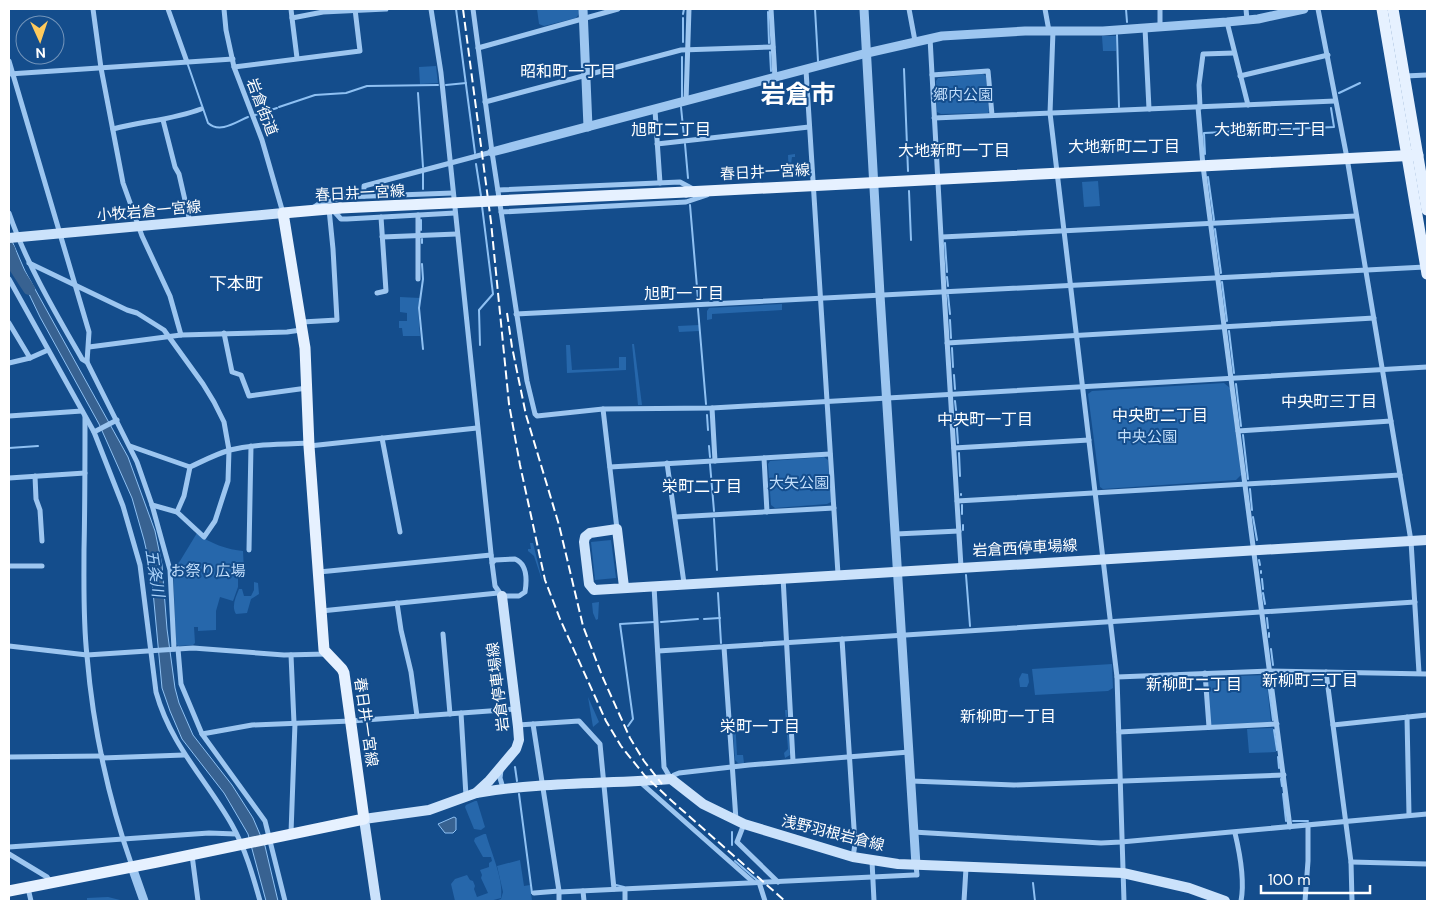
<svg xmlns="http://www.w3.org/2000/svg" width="1436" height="910" font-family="'DM Sans','Noto Sans JP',sans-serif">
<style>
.green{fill:#2667ab}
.water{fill:#386291;stroke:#8fc1f3}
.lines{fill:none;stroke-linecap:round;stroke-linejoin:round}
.stream{stroke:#8fc1f3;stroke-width:2}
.river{stroke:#386291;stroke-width:12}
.minor{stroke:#9dc6f0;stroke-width:5}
.tertiary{stroke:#9dc6f0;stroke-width:9}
.secondary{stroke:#cbe2fb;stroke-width:10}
.primary{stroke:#e6f1ff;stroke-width:11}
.rail{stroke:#fff;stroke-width:2;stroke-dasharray:9 4;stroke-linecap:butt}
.primary-bridge{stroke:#e6f1ff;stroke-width:11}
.labels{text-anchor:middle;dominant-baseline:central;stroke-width:4;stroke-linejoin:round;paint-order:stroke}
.park-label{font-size:15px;fill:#c3dffc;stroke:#144d8c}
.street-label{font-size:15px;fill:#fff;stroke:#144d8c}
.neighbourhood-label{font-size:16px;fill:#fff;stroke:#144d8c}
.water-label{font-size:16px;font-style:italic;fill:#a8d0f8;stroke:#144d8c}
.quarter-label{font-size:18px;fill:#fff;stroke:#144d8c}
.town-label{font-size:25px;font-weight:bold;fill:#fff;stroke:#144d8c}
</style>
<rect width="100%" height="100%" fill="#144d8c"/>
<!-- green -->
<g class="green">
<path d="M537 9H579V14L576 18 544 26 539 24Z"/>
<path d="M1102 36H1116V51H1103Z"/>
<path d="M436 66 438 83 420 84 419 67Z"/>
<path d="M983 74 986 76 989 111 988 113 941 114 937 112 936 81 938 78Z"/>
<path d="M795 154V157H792L790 172 798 175V173L805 174V170H808L809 174 806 176 789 177 788 155Z"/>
<path d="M1098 181 1100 206 1084 207 1082 182Z"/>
<path d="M400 297 420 298 418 308 420 336H403L402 328H399V321H407V313L400 312Z"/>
<path d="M782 304V310L712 314V319L707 320V311L709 308Z"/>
<path d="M699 325V331L679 332 678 326Z"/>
<path d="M632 344H634L642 405H638Z"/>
<path d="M566 345H570L572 370 619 368V357H626V370L567 373Z"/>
<path d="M1224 383 1230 388 1241 475 1236 480 1103 489 1100 487 1088 394 1092 391Z"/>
<path d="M824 457 828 460 831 502 827 504 775 508 771 505 768 464 770 461Z"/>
<path d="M197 533C208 543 229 550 243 551L244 571 238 572V587L233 601 220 597 216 611V630L198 631V627H194L195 643 193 645 178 646 176 644 173 568 180 561Z"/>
<path d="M611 540 616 578 595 580 591 542Z"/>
<path d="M530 543H533L543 583 534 556 528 551V549H531Z"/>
<path d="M254 582 258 583 259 594 251 599 247 613 236 614C231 606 236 597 239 589H242L244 596H251L254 590Z"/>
<path d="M599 602 598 619 596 620 593 613 592 603Z"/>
<path d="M1112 664 1113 688 1108 691 1035 695 1032 669Z"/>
<path d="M1022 673 1028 674 1029 682 1027 687H1020L1019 679Z"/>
<path d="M1266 675 1271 722 1210 725 1206 680 1208 677Z"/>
<path d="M588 697 599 722 593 727Z"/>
<path d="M785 710H787L790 755 785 758 784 753 788 749Z"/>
<path d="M735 719 737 755H743L744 763H738L735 760 732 720Z"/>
<path d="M1273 728 1276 752 1249 753 1247 729Z"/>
<path d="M475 801H477L485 827 481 830 474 829 465 807 466 805Z"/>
<path d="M484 834H486C491 852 504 880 501 898L490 901H455L451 884 455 879 467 875 470 880 473 881 475 886 474 889 477 897 488 893 481 878 482 875 480 870 489 867V863L492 861 491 857H483L474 841 475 838Z"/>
<path d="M520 860 524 886 530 885 532 901H495L501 899 503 892 497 866Z"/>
<path d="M108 897 124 901H87V898Z"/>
</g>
<!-- water -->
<g class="water">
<path d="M9 234 25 271 128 457 155 531 162 565 167 629 175 688 179 703 193 735 232 785 253 818 265 846 278 901H266L248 834 224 793 182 739 170 711 162 688 151 570 144 540 132 498 99 424 40 317 9 252Z"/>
<path d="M454 817 456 818V830L453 833H445L438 824Z"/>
</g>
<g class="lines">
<!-- stream -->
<g class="stream">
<path d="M456 9 475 153"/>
<path d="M815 9 818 61"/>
<path d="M1126 9 1127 22"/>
<path d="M768 12 769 43"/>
<path d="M683 14 684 9"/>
<path d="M1117 35 1119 107"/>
<path d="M683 42V18"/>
<path d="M770 52 771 71"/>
<path d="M188 65 208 123C220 134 236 122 248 117"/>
<path d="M904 69 908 171"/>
<path d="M446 85 466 83"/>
<path d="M418 93 423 167"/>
<path d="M1339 93 1360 83"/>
<path d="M682 98V57"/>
<path d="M279 107 315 95 346 93 367 86 438 85"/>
<path d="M681 107 684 137"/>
<path d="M255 115 277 108"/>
<path d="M685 144 688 178"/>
<path d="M1205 154 1204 133 1334 127 1331 108"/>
<path d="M476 164 481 196"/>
<path d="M423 173V189"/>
<path d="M1208 177 1214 220"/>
<path d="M909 191 911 240"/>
<path d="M690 205 698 299"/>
<path d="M421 220V230"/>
<path d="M1215 229 1221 273"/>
<path d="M422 239V243"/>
<path d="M945 243 947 272"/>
<path d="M422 264 423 279 419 308 423 349"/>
<path d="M947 277 948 286"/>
<path d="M1222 282 1227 321"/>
<path d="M948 295 950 314"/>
<path d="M698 309 706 404"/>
<path d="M950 320 951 338"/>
<path d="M1229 331 1234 373"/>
<path d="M480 345 479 310 493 294 482 206"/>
<path d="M952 348 953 367"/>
<path d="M954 375 955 389"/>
<path d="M1236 384 1241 426"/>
<path d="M955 401 956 410"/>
<path d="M707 415 708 430"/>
<path d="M956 415 958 443"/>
<path d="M1243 435 1248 479"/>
<path d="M709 446 710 457"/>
<path d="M9 448 38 446"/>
<path d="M959 453 960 476"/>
<path d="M710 464 714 511"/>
<path d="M1250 489 1252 510"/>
<path d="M961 494V495"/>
<path d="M962 505V514"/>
<path d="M1253 517 1257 540"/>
<path d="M714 519 717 570"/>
<path d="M963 525V530"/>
<path d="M1259 560 1260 565"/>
<path d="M1261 571V573"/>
<path d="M966 575 970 626"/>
<path d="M1262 579 1263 589"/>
<path d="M718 593 721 643"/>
<path d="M1263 593 1265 604"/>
<path d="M1267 618 1268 628"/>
<path d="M704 619 720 618"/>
<path d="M661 622 698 619"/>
<path d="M1269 633V637"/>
<path d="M1271 649 1273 665"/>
<path d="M1267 675 1273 720"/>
<path d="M628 726 633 719 620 624 654 622"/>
<path d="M1274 730 1277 750"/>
<path d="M1278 757 1279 768"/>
<path d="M515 767 517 781"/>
<path d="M1281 779 1282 786"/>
<path d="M519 794 532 893"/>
<path d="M1283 794 1286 821"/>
<path d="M1293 821H1308"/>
<path d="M732 832V845"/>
<path d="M735 861 758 881"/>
<path d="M1033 883 1035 901"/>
<path d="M616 885 624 887"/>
</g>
<!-- river -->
<path class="river" d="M9 249 14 266 29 289"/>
<!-- minor -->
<g class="minor">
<path d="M93 9 101 68 123 183 142 236 170 296 181 335"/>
<path d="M168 9 187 62"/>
<path d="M224 9 226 30 234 67 262 140 283 213"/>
<path d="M291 9 292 18 323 12 386 9"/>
<path d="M431 9 441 73 492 563"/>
<path d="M473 9 492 152 527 381 535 414 537 416 603 409 712 408 1427 367"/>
<path d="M771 9 775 78"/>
<path d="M909 9 915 41"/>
<path d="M1045 9 1049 31"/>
<path d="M1160 9V27"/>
<path d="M1246 9 1247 20"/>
<path d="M1318 9 1347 158 1411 541 1419 673"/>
<path d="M292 18 297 58"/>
<path d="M1227 22 1248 105"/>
<path d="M1145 28 1149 109"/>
<path d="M1053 31 1050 113 1117 677 1124 901"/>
<path d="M930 38 944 291 961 567"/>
<path d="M478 48 618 9"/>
<path d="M9 61 89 332 87 362 137 462 152 505 170 570 174 649"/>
<path d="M234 67 360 51 355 9"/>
<path d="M806 70 838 574"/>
<path d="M9 74 233 59"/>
<path d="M932 75 988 71 992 115"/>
<path d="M1240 76 1328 55"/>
<path d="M1405 76 1427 75"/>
<path d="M686 101 689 9"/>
<path d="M485 102 681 50 773 47"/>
<path d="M1198 107 1203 166 1290 827"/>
<path d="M1200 107 1199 85 1203 54 1234 53"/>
<path d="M655 110 660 183"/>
<path d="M934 118 1335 101"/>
<path d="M163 120 175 167 179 174 190 222"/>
<path d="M113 129C143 121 172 120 201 109"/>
<path d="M657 144 809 127"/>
<path d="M498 190 680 182 693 189"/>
<path d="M364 196V186L492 152"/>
<path d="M314 207 320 203 344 197 453 193"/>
<path d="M332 209 341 219H347L455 213"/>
<path d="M501 212 686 202 707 195"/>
<path d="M9 213C27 265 55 312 82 359L87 362"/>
<path d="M418 215V279"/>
<path d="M382 237 457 234"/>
<path d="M942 237 1356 216"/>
<path d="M29 263 127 310 137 313 164 330 203 384 214 402 224 422 229 450 228 481 215 521 204 537 177 512 152 505"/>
<path d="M9 279 94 432 123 506 140 565 156 692C171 746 206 779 232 825 245 848 253 876 260 901"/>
<path d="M377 293 386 291 381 217"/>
<path d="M516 314 1425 267"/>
<path d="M302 322 337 320 333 249 329 209"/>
<path d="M9 323 30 358 9 363"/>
<path d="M224 333 232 372 241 375 249 396 307 388"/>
<path d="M947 343 1374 318"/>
<path d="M89 347 181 335 287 332 301 330"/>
<path d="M30 358 48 350"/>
<path d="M712 408 715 461"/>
<path d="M603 409 617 529"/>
<path d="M9 416 82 411"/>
<path d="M85 417C85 462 85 506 84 550 84 585 83 620 87 656 93 727 108 798 132 866"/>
<path d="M1238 431 1391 421"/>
<path d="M94 432 117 420"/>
<path d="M382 438 400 532"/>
<path d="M130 446 190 467C203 461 216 454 230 450 255 444 282 444 309 443"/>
<path d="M309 446 477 428"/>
<path d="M954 448 1089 440"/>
<path d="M764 458 767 512"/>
<path d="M667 463 684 583"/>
<path d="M610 467 830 454"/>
<path d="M35 476 36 499 40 510 42 541"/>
<path d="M9 478 85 473"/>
<path d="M957 501 1400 475"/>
<path d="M177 512 184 496 190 467"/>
<path d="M675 517 834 508"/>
<path d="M896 534 959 531"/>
<path d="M249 550 251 446"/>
<path d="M515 559C527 564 527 580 525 592L519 596H502L495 586 492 563 495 560Z"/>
<path d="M9 566H42"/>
<path d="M319 572 491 555"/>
<path d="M783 577 793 761"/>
<path d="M654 586 664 767 671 779 674 775 679 773 749 765 909 752"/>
<path d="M397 603 401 630 411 672 417 716"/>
<path d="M321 611 498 593"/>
<path d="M443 634 450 714"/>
<path d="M842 639 855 844 853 857"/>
<path d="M9 646 87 655 193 648 284 655 327 654"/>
<path d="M724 647 736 820"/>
<path d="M178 649 181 684 202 734 265 821 285 901"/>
<path d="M658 651 1415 602"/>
<path d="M291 655 294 723"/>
<path d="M1326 672 1351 862 1352 901"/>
<path d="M1205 673 1209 727"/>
<path d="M1117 677 1270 671 1427 674"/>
<path d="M461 713 466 796"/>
<path d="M1407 717 1409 815"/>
<path d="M533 724 559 891V901"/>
<path d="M518 725 579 721 600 744 614 889"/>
<path d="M1333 725 1427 715"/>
<path d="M1119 732 1277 724"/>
<path d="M202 734 252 725 351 721 516 709"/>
<path d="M9 757 102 756"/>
<path d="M102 758 184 755"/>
<path d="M501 770 500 778 503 788"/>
<path d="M911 781 1014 785 1284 775"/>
<path d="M640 782 753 882"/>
<path d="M744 824 737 842 778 882"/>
<path d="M913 832 1101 843 1121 842 1427 814"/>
<path d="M291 833 295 723"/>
<path d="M1235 833C1240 854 1245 880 1241 901"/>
<path d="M9 847 209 833 236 834"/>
<path d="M9 854 47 877 51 883"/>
<path d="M192 855 198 901"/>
<path d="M872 861 874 901"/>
<path d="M1351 862 1427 864"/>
<path d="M759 882 765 901"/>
<path d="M28 888 31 901"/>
<path d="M625 890V901"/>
<path d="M583 891 584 901"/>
<path d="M559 892 914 875H917L916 865"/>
<path d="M534 893 559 891"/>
<path d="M964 901 966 868"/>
<path d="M1305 901 1308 861V825"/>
</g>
<!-- tertiary -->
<g class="tertiary">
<path d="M583 9 588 127"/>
<path d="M864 9 880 295 916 865"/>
<path d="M492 152 867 53 942 36 1025 31H1103L1227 22 1258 19 1304 9"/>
<path d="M132 867 144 901"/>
</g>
<!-- secondary -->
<g class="secondary">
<path d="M9 238 283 213"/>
<path d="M624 587 617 529 590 533 585 537 584 542 589 584 594 590 1427 540"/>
<path d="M476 793C540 782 606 784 671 779L703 804 744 824 853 857 898 864 1123 873 1189 888 1225 901"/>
<path d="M376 901 364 819 429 810 476 793 489 781 516 749 519 740 518 727 502 596"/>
</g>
<!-- primary -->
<g class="primary">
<path d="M1382 9 1427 274"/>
<path d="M1393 9 1427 210"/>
<path d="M686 192 1418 155"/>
<path d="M9 891 157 862 364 819 344 673 342 669 324 650 309 446 305 348 283 213 340 208"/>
</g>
<!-- rail -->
<g class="rail">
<path d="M463 9 491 222 509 404 520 465 545 580 560 619 606 721 621 746 645 776 673 802 785 901"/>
<path d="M507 313 512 347 526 415 559 525 583 626 603 678 630 738 644 761 662 784"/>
</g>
<!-- primary-bridge -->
<path class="primary-bridge" d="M340 208 686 192"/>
</g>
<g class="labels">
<!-- park labels -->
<g class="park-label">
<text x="963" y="95">郷内公園</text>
<text x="1147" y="437">中央公園</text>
<text x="799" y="483">大矢公園</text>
<text x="208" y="571">お祭り広場</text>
</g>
<!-- street labels -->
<g class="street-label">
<text transform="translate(262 107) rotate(69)">岩倉街道</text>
<text transform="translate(765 172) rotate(-3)">春日井一宮線</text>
<text transform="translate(360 193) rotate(-3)">春日井一宮線</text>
<text transform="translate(149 211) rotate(-5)">小牧岩倉一宮線</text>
<text transform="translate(1025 548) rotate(-3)">岩倉西停車場線</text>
<text transform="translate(498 687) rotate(-97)">岩倉停車場線</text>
<text transform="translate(366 722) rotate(82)">春日井一宮線</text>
<text transform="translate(833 833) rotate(14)">浅野羽根岩倉線</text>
</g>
<!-- neighbourhood labels -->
<g class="neighbourhood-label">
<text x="568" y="71">昭和町一丁目</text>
<text x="671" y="129">旭町二丁目</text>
<text x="1270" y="129">大地新町三丁目</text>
<text x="1124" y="146">大地新町二丁目</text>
<text x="954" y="150">大地新町一丁目</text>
<text x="684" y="293">旭町一丁目</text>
<text x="1329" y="401">中央町三丁目</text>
<text x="1160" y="415">中央町二丁目</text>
<text x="985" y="419">中央町一丁目</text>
<text x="702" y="486">栄町二丁目</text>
<text x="1310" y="680">新柳町三丁目</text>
<text x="1194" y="684">新柳町二丁目</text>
<text x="1008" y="716">新柳町一丁目</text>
<text x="760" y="726">栄町一丁目</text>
</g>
<!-- water labels -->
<g class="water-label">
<text transform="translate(155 573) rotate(81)">五条川</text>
</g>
<!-- quarter labels -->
<g class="quarter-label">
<text x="236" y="284">下本町</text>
</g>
<!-- town labels -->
<g class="town-label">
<text x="798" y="94">岩倉市</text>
</g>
</g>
<!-- border -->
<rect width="1436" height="910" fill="none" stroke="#ffffff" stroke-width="20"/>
<!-- north arrow -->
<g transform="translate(40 40) rotate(177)"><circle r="24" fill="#144d8c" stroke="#7294ba"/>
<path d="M0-4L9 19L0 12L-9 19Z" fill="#ffca5c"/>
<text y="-8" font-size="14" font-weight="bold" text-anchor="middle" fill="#ffffff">N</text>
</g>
<!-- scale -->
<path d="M1261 885v8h109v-8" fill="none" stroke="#ffffff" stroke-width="2.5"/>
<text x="1268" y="885" font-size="15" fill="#ffffff" stroke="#144d8c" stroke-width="4" paint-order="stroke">100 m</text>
</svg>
